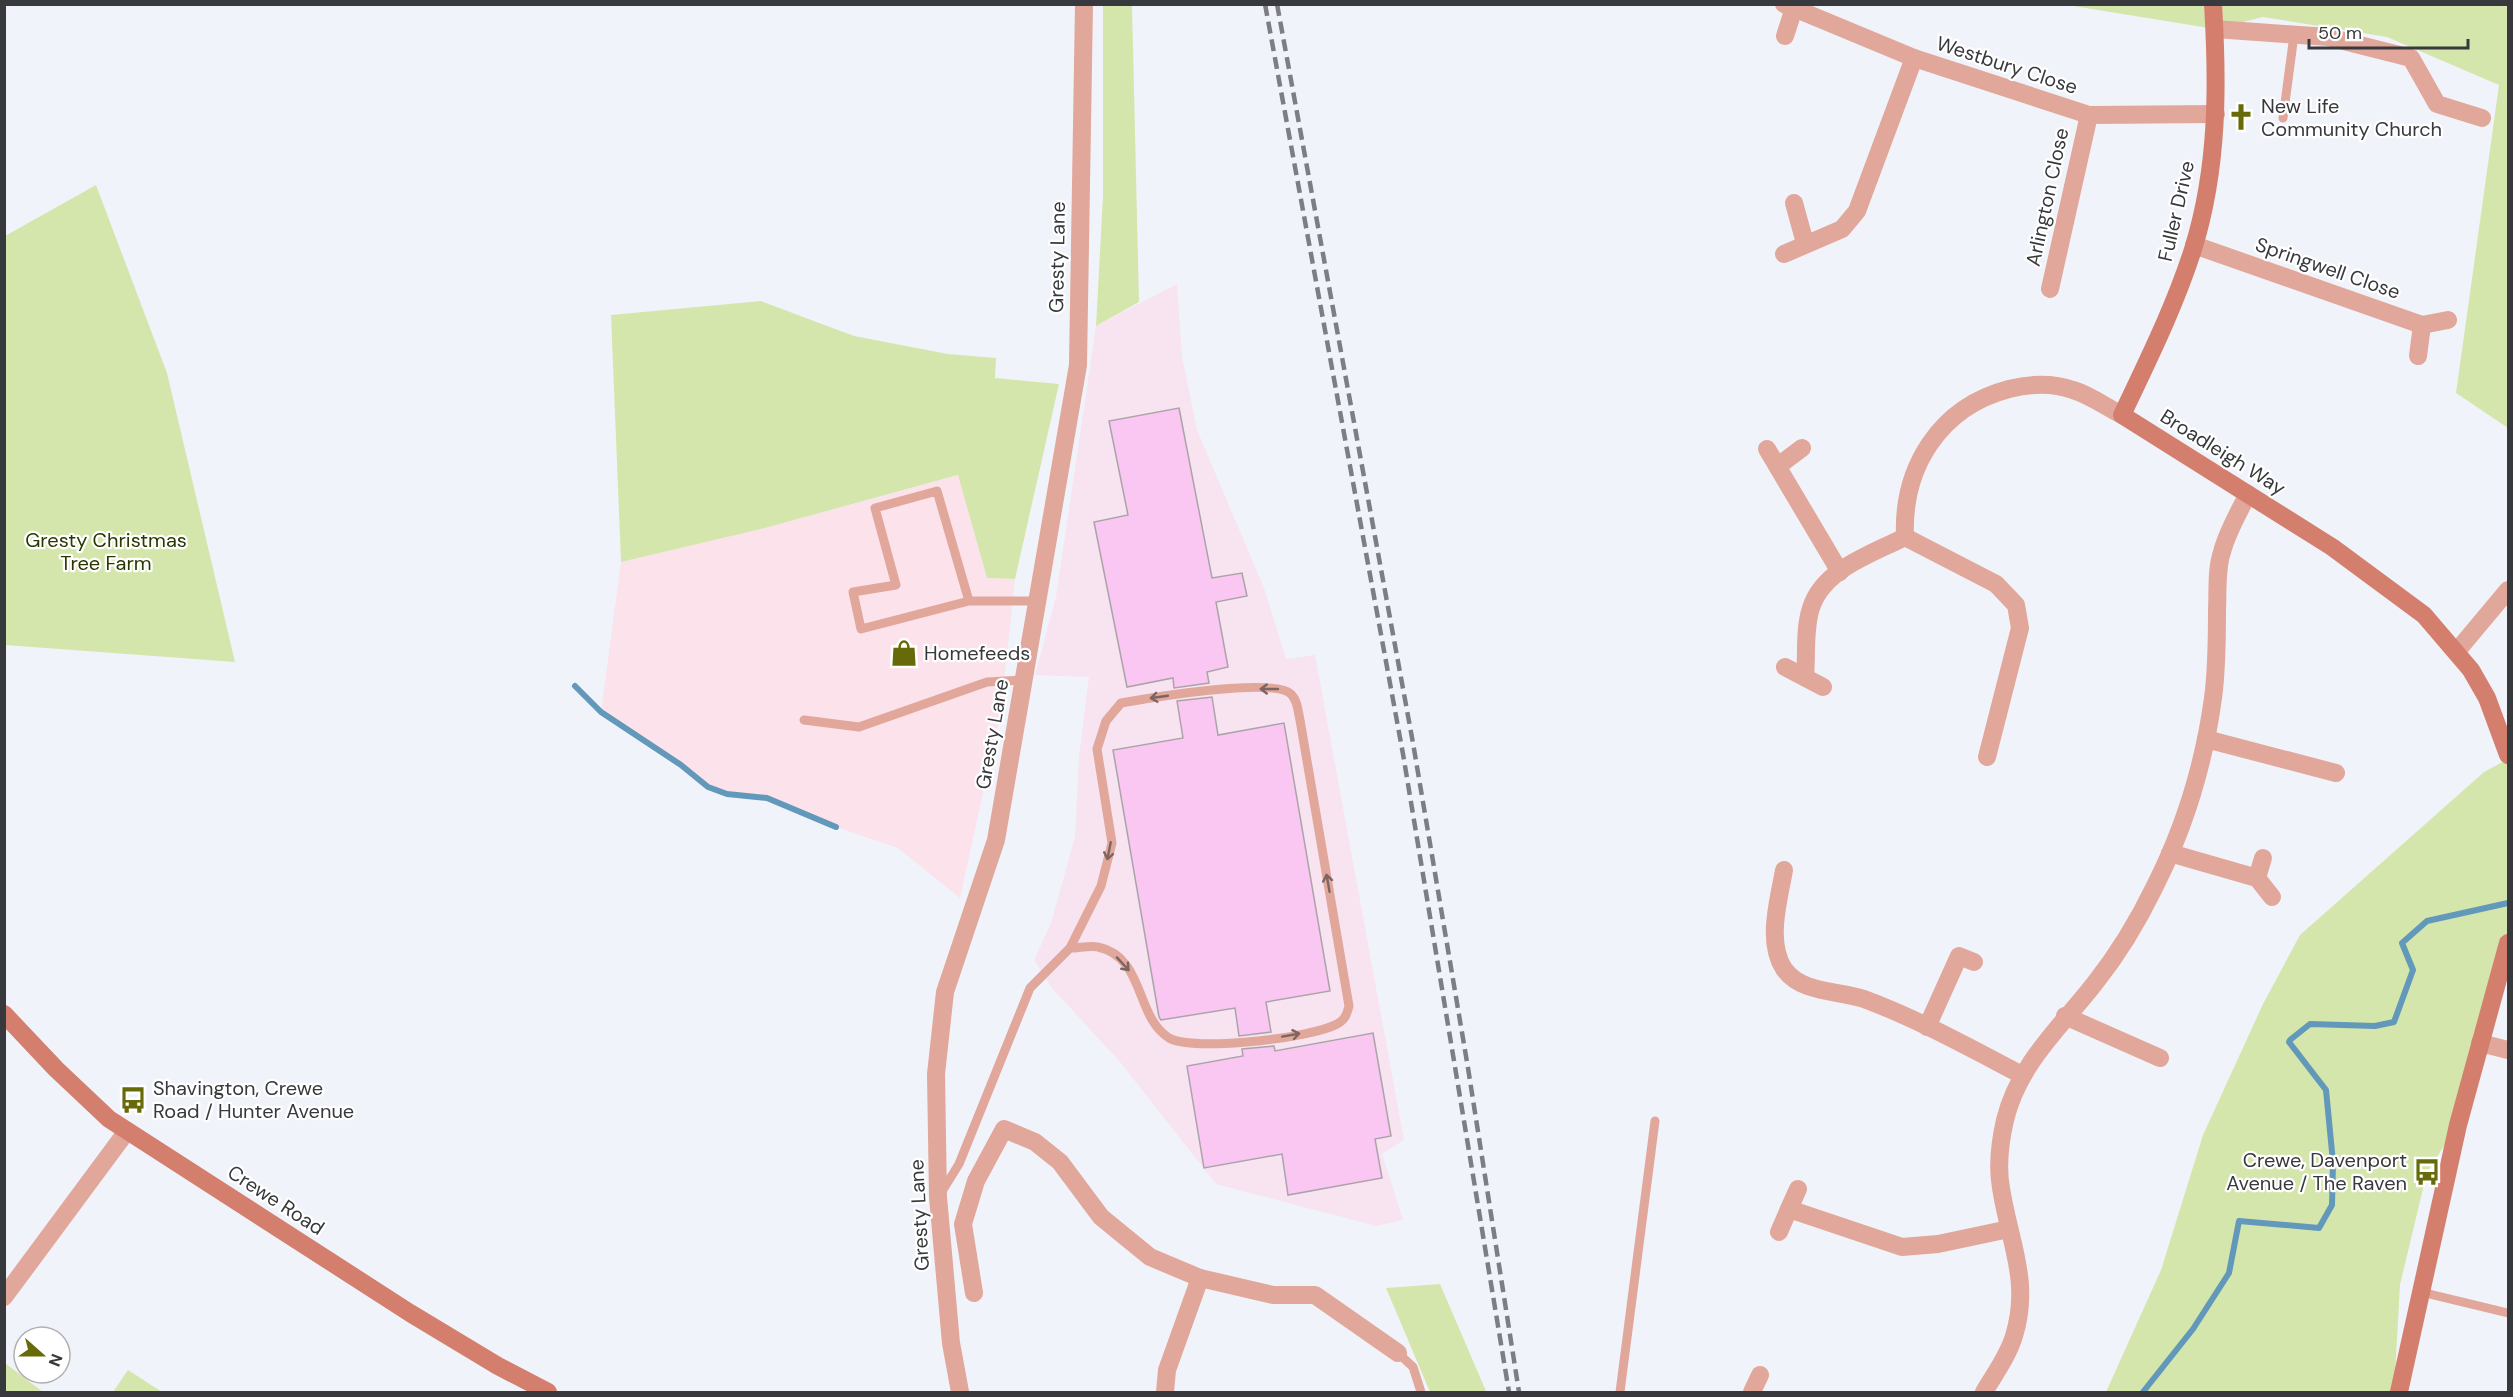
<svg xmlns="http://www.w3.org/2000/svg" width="2513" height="1397" font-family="'DM Sans',sans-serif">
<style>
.commercial{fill:#fce2ea}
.industrial{fill:#f8e3f1}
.green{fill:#d5e6ad}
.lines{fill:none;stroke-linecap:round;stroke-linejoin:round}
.stream{stroke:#6298b9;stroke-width:6}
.building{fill:#f9c7f2;stroke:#aaa4a9;stroke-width:1.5}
.lane{stroke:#e1a79a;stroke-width:9}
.street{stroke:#e1a79a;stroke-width:18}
.secondary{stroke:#d47f6e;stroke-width:18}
.rail{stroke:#7c7e83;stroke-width:4.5;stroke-dasharray:12 6;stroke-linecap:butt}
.oneway{stroke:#7c6562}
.labels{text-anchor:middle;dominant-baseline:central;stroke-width:4.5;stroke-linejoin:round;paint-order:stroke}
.street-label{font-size:20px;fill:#38393c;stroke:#fff}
.poi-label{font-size:20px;fill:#38393c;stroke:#fff;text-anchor:start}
.park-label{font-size:20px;fill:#2b3700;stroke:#fff}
</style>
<rect width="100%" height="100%" fill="#f1f3fb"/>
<!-- commercial -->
<path class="commercial" d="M959 475 987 578 1015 579 1001 711 960 898 898 848 836 827 767 798 727 794 708 787 681 765 601 712 621 562 761 529Z"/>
<!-- industrial -->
<path class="industrial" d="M1177 284 1182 356 1197 430 1264 588 1286 659 1315 655 1404 1140 1382 1154 1403 1220 1376 1226 1216 1184 1120 1062 1052 988 1034 960 1051 923 1075 837 1079 757 1089 677 1035 675 1056 597 1096 326Z"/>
<!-- green -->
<g class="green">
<path d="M1103 5H1132L1139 302 1096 326 1103 196Z"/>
<path d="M2067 5H2508V428L2456 393 2499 85 2387 37 2263 17 2215 29Z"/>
<path d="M96 185 167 373 235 662 5 645V236Z"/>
<path d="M761 301 854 336 948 354 996 358 995 378 1059 384 1015 579 987 578 958 475 761 529 621 562 611 315Z"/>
<path d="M2508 759V937L2458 1125 2427 1172 2400 1285 2394 1392H2106L2161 1270 2203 1135 2263 1004 2300 935 2484 772Z"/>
<path d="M1440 1284 1486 1391 1487 1392H1430L1386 1288Z"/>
<path d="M5 1363 43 1392H5Z"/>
<path d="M128 1370 162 1392H113Z"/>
</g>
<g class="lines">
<!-- stream -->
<g class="stream">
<path d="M575 686 601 712 681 765 708 787 727 794 767 798 836 827"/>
<path d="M2143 1392 2193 1329 2229 1273 2239 1221 2319 1228 2332 1205 2333 1162 2326 1090 2289 1042 2290 1040 2310 1024 2375 1026 2394 1022 2413 970 2402 943 2427 921 2508 903"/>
</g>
</g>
<!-- building -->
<g class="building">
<path d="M1179 408 1212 578 1242 573 1247 596 1216 602 1228 667 1207 672 1209 683 1174 688 1173 678 1127 687 1094 522 1128 515 1109 421Z"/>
<path d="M1212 697 1218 735 1284 723 1330 991 1266 1002 1271 1032 1239 1036 1235 1008 1161 1020 1159 1017 1113 750 1183 738 1177 701Z"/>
<path d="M1373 1033 1391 1136 1375 1139 1382 1178 1288 1195 1282 1154 1204 1168 1187 1066 1243 1056 1242 1049 1274 1046 1275 1051Z"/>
</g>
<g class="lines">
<!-- lane -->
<g class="lane">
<path d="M2283 118 2294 35"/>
<path d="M969 601 937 491 875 508 896 585 853 592 861 629 969 601H1038"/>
<path d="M804 720 859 727 987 682 1024 680"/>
<path d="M941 1193 959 1164 1030 988 1070 948 1101 886 1112 843 1097 749 1106 721 1121 703C1149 698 1272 677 1291 694 1298 701 1298 712 1300 720L1349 1006C1347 1014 1345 1020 1337 1024 1312 1038 1193 1052 1169 1038 1135 1017 1145 957 1098 947 1090 945 1079 948 1070 948"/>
<path d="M2421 1292 2508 1313"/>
<path d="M1398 1353 1413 1367 1421 1392"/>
<path d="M1620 1392 1655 1121"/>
</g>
<!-- street -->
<g class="street">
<path d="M1784 4 1914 58 2089 115 2216 114"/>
<path d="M2215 29 2328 37 2411 58 2437 104 2482 118"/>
<path d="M1785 36 1794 8"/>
<path d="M1794 203 1805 243"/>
<path d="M2194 245 2422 325 2448 320"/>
<path d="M1784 254 1842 229 1857 211 1914 58"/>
<path d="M2050 289 2089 115"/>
<path d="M2418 356 2422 325"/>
<path d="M1767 449 1840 572"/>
<path d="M1778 466 1802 448"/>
<path d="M1905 537 1996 584 2016 605 2020 628 1987 757"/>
<path d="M2457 651 2508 590"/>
<path d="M1785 667 1823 687"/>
<path d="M1805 677C1807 655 1804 629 1811 608 1823 569 1872 554 1905 537 1902 467 1940 407 2009 389 2029 384 2053 383 2073 390 2090 395 2106 407 2122 415"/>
<path d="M2206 739 2336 773"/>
<path d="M2170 853 2257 878 2272 897"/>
<path d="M1784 870C1779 900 1766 941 1784 969 1802 994 1838 990 1864 999 1918 1019 1970 1048 2022 1075"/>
<path d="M2257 878 2263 858"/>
<path d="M2065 1016 2160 1058"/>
<path d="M1927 1027 1959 956 1974 962"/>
<path d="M2480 1043 2508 1050"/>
<path d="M1789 1209 1798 1189"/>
<path d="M1779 1232 1789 1209 1902 1247 1938 1244 2009 1229"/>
<path d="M974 1293 963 1224 976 1181 1004 1129 1035 1142 1060 1162 1101 1217 1150 1257 1200 1278"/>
<path d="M4 1297 127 1131"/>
<path d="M960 1392 951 1343 938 1197 936 1074 945 992 996 840 1078 365 1084 4"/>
<path d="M1165 1392 1167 1370 1200 1278 1273 1295H1315L1398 1353"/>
<path d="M1752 1392 1760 1375"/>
<path d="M1984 1392C1994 1375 2008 1356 2014 1336 2031 1281 2009 1241 2001 1188 1997 1166 2000 1142 2005 1120 2019 1063 2060 1028 2095 983 2118 954 2138 921 2154 888 2184 829 2204 764 2213 698 2217 669 2217 639 2217 610 2218 591 2216 570 2222 552 2227 532 2239 512 2248 494"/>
</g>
<!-- secondary -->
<g class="secondary">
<path d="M2213 4C2218 86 2218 167 2194 246 2176 304 2148 360 2122 415L2332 547 2424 615 2471 670 2487 698 2508 755"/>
<path d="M4 1014 56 1069 109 1119 410 1313 498 1366 548 1392"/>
<path d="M2399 1392 2458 1125 2508 943"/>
</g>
<!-- rail -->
<g class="rail">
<path d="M1265 4 1403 754 1509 1392"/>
<path d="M1277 4 1413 743 1468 1068 1519 1392"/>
</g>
</g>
<!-- one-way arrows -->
<defs><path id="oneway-shaft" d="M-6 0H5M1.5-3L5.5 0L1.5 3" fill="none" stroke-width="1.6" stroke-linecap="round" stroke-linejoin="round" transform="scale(1.5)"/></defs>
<g class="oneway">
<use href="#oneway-shaft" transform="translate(1269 689) rotate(-180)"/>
<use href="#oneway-shaft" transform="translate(1159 697) rotate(172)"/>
<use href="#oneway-shaft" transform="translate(1109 851) rotate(101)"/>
<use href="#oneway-shaft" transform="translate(1328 883) rotate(-100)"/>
<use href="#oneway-shaft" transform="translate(1123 964) rotate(47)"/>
<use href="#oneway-shaft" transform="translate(1291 1035) rotate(-10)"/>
</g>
<!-- icons -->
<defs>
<symbol id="church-bare" viewBox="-9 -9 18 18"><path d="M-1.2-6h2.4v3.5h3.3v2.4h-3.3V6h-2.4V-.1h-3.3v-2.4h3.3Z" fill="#676a09" stroke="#fff" stroke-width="2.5" paint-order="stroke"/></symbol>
<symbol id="shop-bare" viewBox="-9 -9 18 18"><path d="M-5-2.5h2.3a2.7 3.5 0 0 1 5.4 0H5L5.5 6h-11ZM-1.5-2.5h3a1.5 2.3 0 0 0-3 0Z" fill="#676a09" stroke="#fff" stroke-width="2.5" paint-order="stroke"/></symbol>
<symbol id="bus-bare" viewBox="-9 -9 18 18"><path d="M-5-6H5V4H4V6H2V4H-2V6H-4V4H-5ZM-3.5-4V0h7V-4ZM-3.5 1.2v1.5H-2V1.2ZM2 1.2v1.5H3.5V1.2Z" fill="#676a09" stroke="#fff" stroke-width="2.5" paint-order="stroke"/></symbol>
</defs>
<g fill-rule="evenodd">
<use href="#church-bare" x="2222" y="98" width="38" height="38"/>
<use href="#shop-bare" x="885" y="634" width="38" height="38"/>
<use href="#bus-bare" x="114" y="1081" width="38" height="38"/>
<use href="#bus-bare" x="2408" y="1153" width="38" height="38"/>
</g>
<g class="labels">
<!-- street labels -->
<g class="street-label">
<text transform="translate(2007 65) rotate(18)">Westbury Close</text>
<text transform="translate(2047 197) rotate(-78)">Arlington Close</text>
<text transform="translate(2176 211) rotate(-77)">Fuller Drive</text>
<text transform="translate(1057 257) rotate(-89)">Gresty Lane</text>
<text transform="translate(2328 268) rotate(19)">Springwell Close</text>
<text transform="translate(2223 452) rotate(32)">Broadleigh Way</text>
<text transform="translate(992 734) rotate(-80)">Gresty Lane</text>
<text transform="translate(276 1200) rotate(33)">Crewe Road</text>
<text transform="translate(919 1215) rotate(-93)">Gresty Lane</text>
</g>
<!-- poi labels -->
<g class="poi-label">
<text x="2261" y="106">New Life<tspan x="2261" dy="23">Community Church</tspan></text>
<text x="924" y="653">Homefeeds</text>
<text x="153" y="1088">Shavington, Crewe<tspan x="153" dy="23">Road / Hunter Avenue</tspan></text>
<text x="2407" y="1160" text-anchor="end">Crewe, Davenport<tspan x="2407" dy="23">Avenue / The Raven</tspan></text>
</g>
<!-- park labels -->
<g class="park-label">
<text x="106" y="540">Gresty Christmas<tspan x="106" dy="23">Tree Farm</tspan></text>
</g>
</g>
<!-- border -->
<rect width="2513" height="1397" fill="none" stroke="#38393c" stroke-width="12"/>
<!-- north arrow -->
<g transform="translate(42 1355) rotate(111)"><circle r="28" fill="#ffffff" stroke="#afb0b1" stroke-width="1.5"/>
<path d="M0-4.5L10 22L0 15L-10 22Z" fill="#676a09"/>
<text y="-9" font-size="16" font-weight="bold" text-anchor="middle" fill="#38393c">N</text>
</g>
<!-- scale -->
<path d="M2309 39v9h159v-9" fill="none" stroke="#38393c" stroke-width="3"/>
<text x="2318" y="39" font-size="18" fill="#38393c" stroke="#ffffff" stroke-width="4.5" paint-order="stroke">50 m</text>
</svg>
